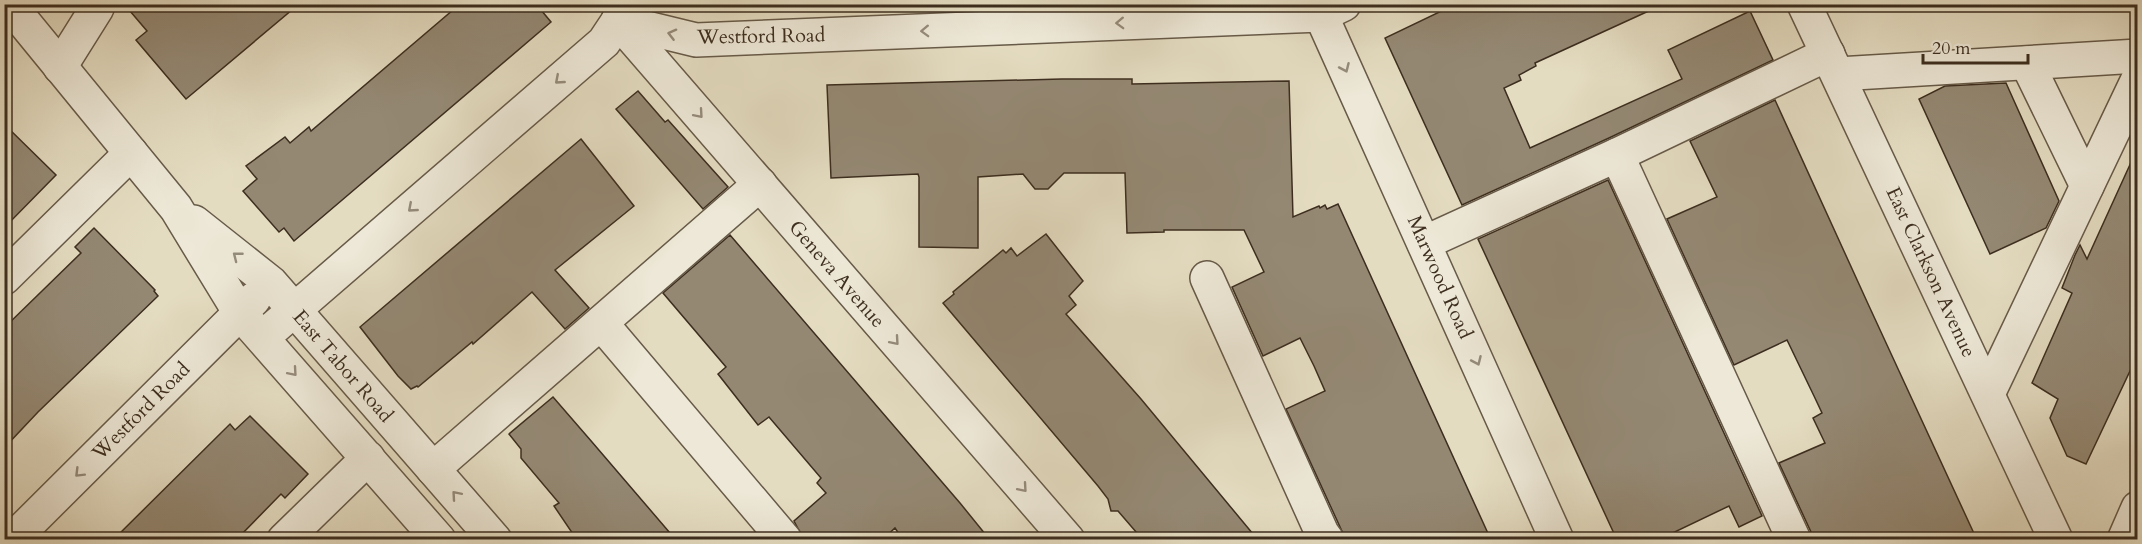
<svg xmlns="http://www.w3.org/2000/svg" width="2142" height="544" font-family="Cardo,serif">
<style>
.building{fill:#948873;stroke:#3d2e1f;stroke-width:1.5}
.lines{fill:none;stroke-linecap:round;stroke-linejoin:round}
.minor-casing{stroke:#675a48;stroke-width:36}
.minor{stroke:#ede8d7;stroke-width:33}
.oneway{stroke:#958b7b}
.labels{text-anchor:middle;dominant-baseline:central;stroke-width:5;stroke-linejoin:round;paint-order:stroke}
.street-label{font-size:20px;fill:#3d2e1f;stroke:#ede8d7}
</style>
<rect width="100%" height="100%" fill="#e4dcc1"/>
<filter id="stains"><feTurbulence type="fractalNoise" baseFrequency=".00333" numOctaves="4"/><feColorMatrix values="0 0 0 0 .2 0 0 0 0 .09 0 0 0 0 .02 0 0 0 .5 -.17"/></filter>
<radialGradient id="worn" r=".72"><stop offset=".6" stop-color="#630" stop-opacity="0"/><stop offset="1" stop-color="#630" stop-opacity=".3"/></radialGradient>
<!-- building -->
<g class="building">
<path d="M124 4H299L186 99 136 40 147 31Z"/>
<path d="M460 4H536L551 22 294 241 284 228 279 232 243 191 257 179 246 166 285 137 290 143 309 127 311 131Z"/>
<path d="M1456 4H1664L1535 63 1536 66 1519 75 1521 80 1504 88 1530 148 1682 79 1668 50 1750 11 1773 60 1609 138 1462 205 1385 38Z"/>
<path d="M1062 79H1132V84L1289 81 1293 217 1319 206 1320 208 1325 205 1327 209 1338 204 1491 540H1400L1399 536 1391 540H1346L1286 409 1325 391 1314 366 1300 338 1263 356 1232 287 1264 272 1244 230H1164V232L1127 233 1125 173H1064L1048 189H1035L1023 174 978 177V248L919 247V177L918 174 831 178 827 85Z"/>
<path d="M2006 83 2059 201 2046 228 1990 254 1919 99 1945 86Z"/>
<path d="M638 91 665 122 668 120 728 187 703 209 616 109Z"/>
<path d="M1775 100 1869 306 1977 540H1812L1811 532 1779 463 1825 443 1813 418 1822 413 1814 396 1787 340 1734 365 1667 219 1717 197 1690 141Z"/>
<path d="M4 124 56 175 4 228Z"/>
<path d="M581 139 634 206 555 270 589 308 565 329 532 292 473 344 472 342 418 387 417 386 411 389 398 376 360 327Z"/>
<path d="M2138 147V354L2086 464 2067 456 2050 418 2058 399 2032 383 2072 293 2062 288 2075 255 2080 245 2087 259Z"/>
<path d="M1608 180 1762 516 1739 527 1729 506 1658 540H1617L1478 239Z"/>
<path d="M94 228 155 290 154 291 158 296 38 412 4 448V328L81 253 75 247Z"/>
<path d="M1046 234 1083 281 1069 296 1076 305 1066 314 1141 399 1258 540H1143L1118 511H1111L1108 499 1098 486 943 303 954 294 953 292 1003 250 1006 253 1011 248 1017 256Z"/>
<path d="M730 235 960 503 990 540H903L895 528 882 540H805L803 538 794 521 826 493 817 483 821 478 769 417 758 425 718 374 726 367 663 293Z"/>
<path d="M553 397 592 442 676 540H577L554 506 559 503 521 458V449L509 434Z"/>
<path d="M250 416 308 474 285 498 281 494 236 540H113L230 424 235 430Z"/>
</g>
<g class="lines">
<defs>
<g id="minor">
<path d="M9 4 176 208 240 313 439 540"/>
<path d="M1804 4 2056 540"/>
<path d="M1321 15 1557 540"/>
<path d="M618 21 696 40 1321 15 1344 4"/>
<path d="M618 21 1068 540"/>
<path d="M2027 63 2087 186"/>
<path d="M60 67 97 8 94 4"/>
<path d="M1838 74 2138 56"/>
<path d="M1617 155 1794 540"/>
<path d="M194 222 271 283 495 540"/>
<path d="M1424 243 1617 155 1828 54"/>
<path d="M4 278 131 153"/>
<path d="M1207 278 1322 533 1327 540"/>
<path d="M601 323 785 540"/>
<path d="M263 337 604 42 618 21 624 4"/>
<path d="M1988 394 2138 79"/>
<path d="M433 469 760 184"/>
<path d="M12 540 254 299"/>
<path d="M284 540 368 458"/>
<path d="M2124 540 2138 508"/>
</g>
</defs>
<!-- minor casing -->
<use href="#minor" class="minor-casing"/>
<!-- minor -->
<use href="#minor" class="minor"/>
</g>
<!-- one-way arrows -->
<defs><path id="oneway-chevron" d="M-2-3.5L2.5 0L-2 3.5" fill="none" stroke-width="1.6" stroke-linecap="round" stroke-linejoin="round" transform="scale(1.5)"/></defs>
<g class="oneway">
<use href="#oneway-chevron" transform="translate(1120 23) rotate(178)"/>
<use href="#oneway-chevron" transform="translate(925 31) rotate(178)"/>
<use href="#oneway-chevron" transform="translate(672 34) rotate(-166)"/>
<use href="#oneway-chevron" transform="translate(1345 68) rotate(66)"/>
<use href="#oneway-chevron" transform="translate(559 80) rotate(139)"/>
<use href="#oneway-chevron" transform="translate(699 114) rotate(49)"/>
<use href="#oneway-chevron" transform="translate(412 208) rotate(139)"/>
<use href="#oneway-chevron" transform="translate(237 256) rotate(-142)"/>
<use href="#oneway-chevron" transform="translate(895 341) rotate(49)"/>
<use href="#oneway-chevron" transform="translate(1477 361) rotate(66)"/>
<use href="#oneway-chevron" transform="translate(293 372) rotate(49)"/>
<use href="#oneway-chevron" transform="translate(79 473) rotate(135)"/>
<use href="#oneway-chevron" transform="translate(1023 488) rotate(49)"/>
<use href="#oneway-chevron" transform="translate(456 495) rotate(-131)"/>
</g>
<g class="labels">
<!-- street labels -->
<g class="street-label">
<text transform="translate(761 36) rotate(-1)">Westford Road</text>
<text transform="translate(1931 272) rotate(65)">East Clarkson Avenue</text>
<text transform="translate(837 274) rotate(49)">Geneva Avenue</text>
<text transform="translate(1440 277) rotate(66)">Marwood Road</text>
<text transform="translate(343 366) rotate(49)">East Tabor Road</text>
<text transform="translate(141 411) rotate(-45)">Westford Road</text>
</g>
</g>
<!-- margin -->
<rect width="2142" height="544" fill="none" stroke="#e4dcc1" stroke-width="24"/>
<rect x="6" y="6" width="2130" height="532" fill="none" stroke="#3d2e1f" stroke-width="3"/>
<rect x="12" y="12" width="2118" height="520" fill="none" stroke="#3d2e1f" stroke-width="1.5"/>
<!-- scale -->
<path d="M1923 54v9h105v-9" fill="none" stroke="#3d2e1f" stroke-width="3"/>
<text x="1932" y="54" font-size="18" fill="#3d2e1f" stroke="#ede8d7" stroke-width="4.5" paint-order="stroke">20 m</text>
<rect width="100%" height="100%" filter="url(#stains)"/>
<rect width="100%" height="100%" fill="url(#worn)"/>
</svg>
